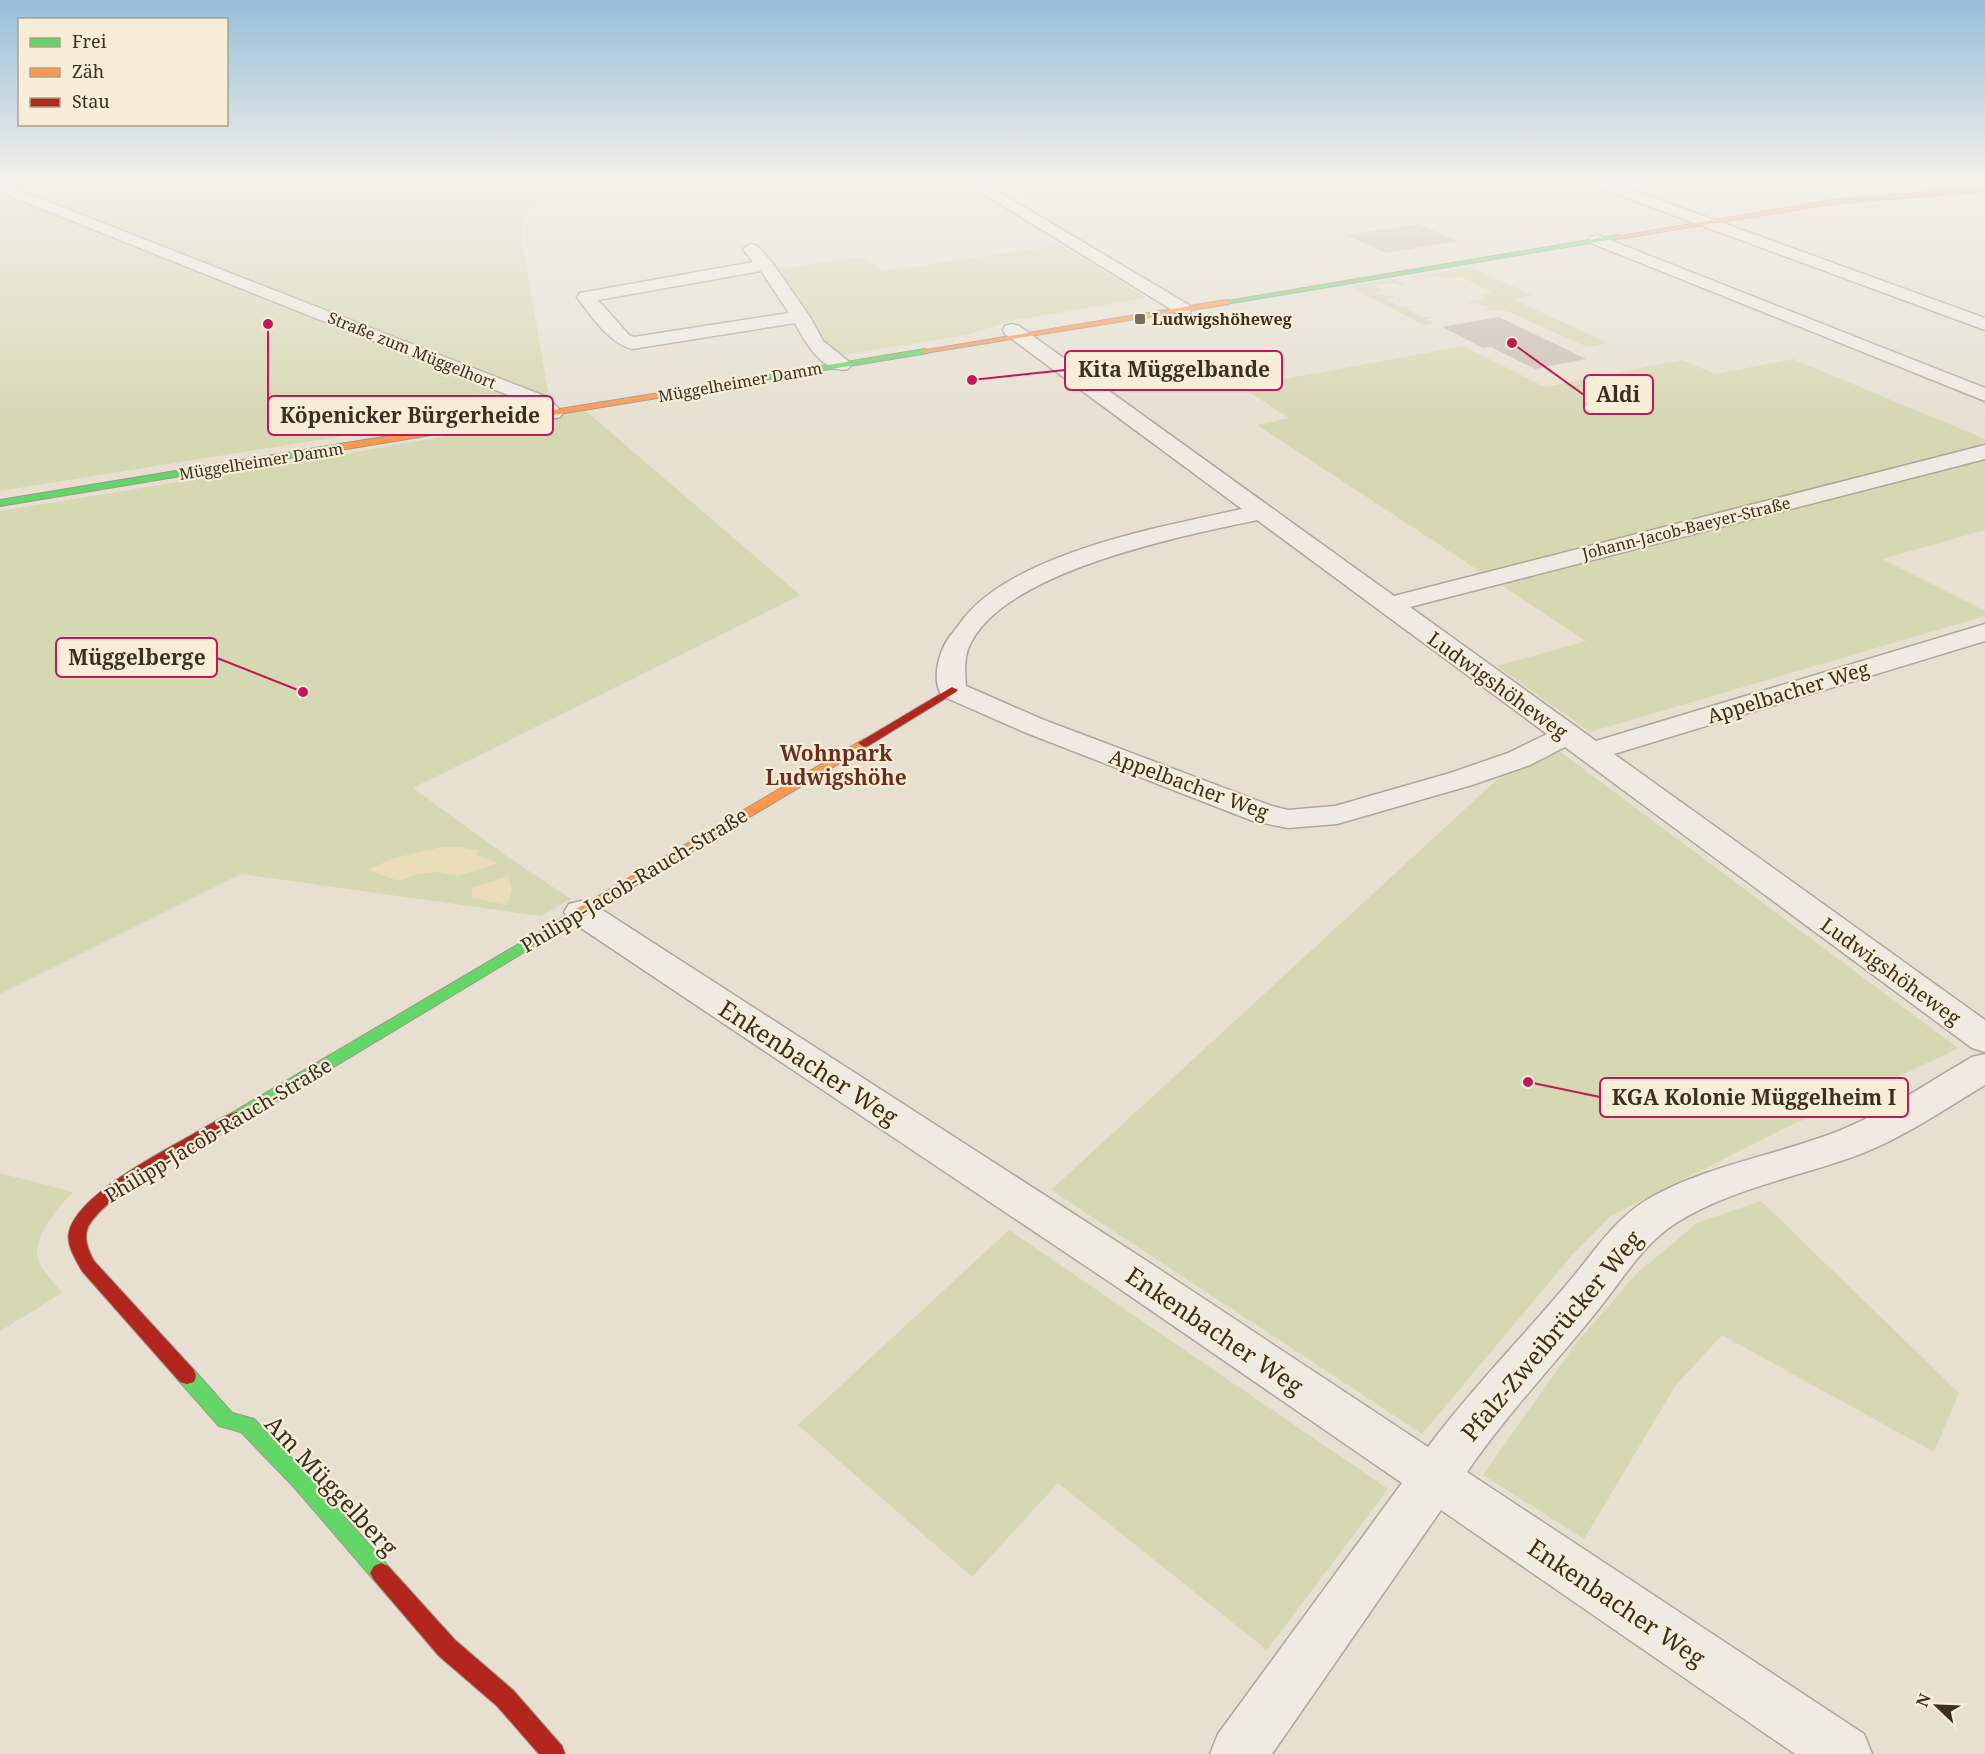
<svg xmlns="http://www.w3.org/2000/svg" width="1985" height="1754" font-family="'Noto Serif',serif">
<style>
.green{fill:#d6d7b3}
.sand{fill:#eadcb9}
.building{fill:#cbbfb2}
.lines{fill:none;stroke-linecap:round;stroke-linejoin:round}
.street-casing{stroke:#ada599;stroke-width:3}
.fast-casing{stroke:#9c958a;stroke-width:2}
.slow-casing{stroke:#9c958a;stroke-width:2}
.jam-casing{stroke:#9c958a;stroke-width:2}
.street{fill:#efebe3;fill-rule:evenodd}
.fast{fill:#63d668;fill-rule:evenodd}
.slow{fill:#ff974d;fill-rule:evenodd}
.jam{fill:#b3261e;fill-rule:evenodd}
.poi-dot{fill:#786c5e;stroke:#f7eed8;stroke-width:2}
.labels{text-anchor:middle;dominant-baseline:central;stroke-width:4.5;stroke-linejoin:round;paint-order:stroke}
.far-poi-label{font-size:16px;font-weight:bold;fill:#3d2e20;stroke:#f7eed8;text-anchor:start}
.far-street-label{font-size:16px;fill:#3d2e20;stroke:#f7eed8}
.street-label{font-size:20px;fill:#3d2e20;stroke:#f7eed8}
.neighbourhood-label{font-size:21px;font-weight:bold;fill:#6b2e1e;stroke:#f7eed8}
.near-street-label{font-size:24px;fill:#3d2e20;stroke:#f7eed8}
.leader{fill:none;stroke:#c2185b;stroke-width:2}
.callout-dot{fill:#c2185b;stroke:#f7eed8;stroke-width:2}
.callout{fill:#f7eed8;stroke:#c2185b;stroke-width:2}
.callout-label{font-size:21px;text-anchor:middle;font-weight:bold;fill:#3d2e20}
</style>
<rect width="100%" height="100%" fill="#e7e0d1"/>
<!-- green -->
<g class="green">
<path d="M0 181H595L522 212 523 246 550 403 0 491Z"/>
<path d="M1269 181H1394L1299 194Z"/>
<path d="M1916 181H1985V186L1942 189Z"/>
<path d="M1061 245 1147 298 1010 321 967 335 843 355 824 345 776 269 861 257 884 271Z"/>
<path d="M1470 267 1533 295 1512 299 1608 343 1587 347 1507 311 1480 310 1490 308C1478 303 1469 304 1458 299L1467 302 1484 299 1478 295 1492 292 1461 277 1445 279 1438 276 1420 279 1426 282 1410 277Z"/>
<path d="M1394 279 1406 285 1400 286 1393 283 1375 286 1382 290 1373 292C1383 297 1389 294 1396 298L1388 300 1402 307H1415L1407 309 1422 317H1434L1426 319 1435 323 1424 325 1367 296 1352 286Z"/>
<path d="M1463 346 1545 387 1681 360 1716 374 1793 359 1985 439V530L1882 559 1985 611V616L1590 732 1497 666 1586 641 1257 425 1289 418 1241 387Z"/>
<path d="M586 411 800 595 413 788 508 857 571 899 541 916 241 874 0 994V511L301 462Z"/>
<path d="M1558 750 1958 1048 1867 1092 1787 1127 1611 1216 1572 1255 1422 1434 1051 1190 1502 775Z"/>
<path d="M0 1173 73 1192C58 1208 26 1242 41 1266 47 1276 55 1284 62 1293L0 1331Z"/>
<path d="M1761 1201 1959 1393 1934 1452 1722 1335 1676 1385 1584 1539 1483 1475 1574 1346 1636 1274 1697 1223Z"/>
<path d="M1009 1230 1388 1489 1267 1650 1058 1483 972 1577 798 1425Z"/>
</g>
<!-- sand -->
<g class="sand">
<path d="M442 847H460L481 851 476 855 498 863 458 876 438 872 417 874 399 881 367 870 394 858Z"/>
<path d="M508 876 512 890 507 905 472 898V888Z"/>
</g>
<!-- building -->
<g class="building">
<path d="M1418 224 1458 241 1385 253 1347 235Z"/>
<path d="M1499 317 1574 353 1586 359 1535 369 1491 347 1483 348 1442 327Z"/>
</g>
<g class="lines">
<defs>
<g id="street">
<path d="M963 181H980L1189 305 1192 309 1189 313H1177Z"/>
<path d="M1587 181H1607L1985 318V330L1589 184Z"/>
<path d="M0 183 547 397 563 413 560 417C547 421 542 414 533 405L0 192Z"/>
<path d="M1597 235 1985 388V401L1591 243 1589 240 1591 237Z"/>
<path d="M751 244 757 246 771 261 810 317 823 341 848 361 851 365 848 369C824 375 804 341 795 323L632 349C609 343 591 316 577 297L580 293 586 292 753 262 743 249ZM761 271 789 313 634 337 629 335 598 300Z"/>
<path d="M1012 324 1019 326 1394 596 1985 445V459L1410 607 1596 741 1985 624V641L1614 754 1985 1020V1052L1972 1048 1565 747 1530 765 1472 785 1337 824 1288 828 1253 821 1024 732 942 696C931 679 939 651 950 636 957 628 963 618 970 611 1027 551 1163 526 1242 509L1005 334 1003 330 1005 326ZM1257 520 1547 734 1508 753 1450 773 1335 806 1288 810 1272 806 1044 720 966 686C965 674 964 661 968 649 999 571 1183 536 1257 520Z"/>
<path d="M581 901 593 904 1150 1263 1428 1447C1471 1389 1521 1339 1567 1284 1593 1254 1613 1220 1648 1199 1707 1165 1774 1156 1836 1132 1884 1113 1927 1083 1972 1057L1985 1054V1085C1945 1109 1906 1136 1863 1153 1801 1177 1733 1187 1676 1223 1642 1245 1623 1279 1598 1310 1554 1365 1506 1415 1467 1472L1864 1734 1872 1754H1795L1441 1510 1272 1754H1210L1218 1734 1402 1483 1120 1289 569 920 564 912 569 904Z"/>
</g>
<g id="fast">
<path d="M1618 235 1620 238 1226 304 1222 302Z"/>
<path d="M925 349 929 351 928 353 666 396 662 394 666 392Z"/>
<path d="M340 444 344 447 343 449 0 506V500Z"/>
<path d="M551 925 558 930 556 933 242 1122 236 1124 230 1122 228 1118 230 1114Z"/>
<path d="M187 1368 194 1370 232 1413 254 1419 308 1475 388 1566 392 1573 388 1580 381 1583 374 1580 294 1487 241 1432 219 1426 180 1382 178 1376 180 1370Z"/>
</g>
<g id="slow">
<path d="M1985 187V191L1832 204 1618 239 1615 237 1832 200Z"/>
<path d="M1226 300H1229V304L925 353 921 351Z"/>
<path d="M666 392 670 394 669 396 340 450 336 447 340 444Z"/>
<path d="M864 739 868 740 870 743 868 746 556 933H546L544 930 546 927Z"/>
</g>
<g id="jam">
<path d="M952 687 958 690 956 692 868 746 864 747 858 743Z"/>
<path d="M236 1112 242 1114 244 1118 242 1122C209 1141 98 1196 87 1230 84 1240 89 1252 94 1261L194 1370 196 1376 194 1382 187 1384 180 1382 82 1271C76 1260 66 1245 69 1232 78 1194 162 1152 195 1133 208 1126 222 1116 236 1112Z"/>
<path d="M381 1563 388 1566 455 1640 513 1690 562 1746 565 1754H539L497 1706 439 1656 374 1580 370 1573 374 1566Z"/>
</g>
</defs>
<!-- street casing -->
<use href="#street" class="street-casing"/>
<!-- fast casing -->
<use href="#fast" class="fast-casing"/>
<!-- slow casing -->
<use href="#slow" class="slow-casing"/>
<!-- jam casing -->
<use href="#jam" class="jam-casing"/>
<!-- street -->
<use href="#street" class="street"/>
<!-- fast -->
<use href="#fast" class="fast"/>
<!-- slow -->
<use href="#slow" class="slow"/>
<!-- jam -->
<use href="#jam" class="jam"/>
</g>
<!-- sky -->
<linearGradient id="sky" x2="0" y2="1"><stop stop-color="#96bed9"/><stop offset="0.42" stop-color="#f4f1ea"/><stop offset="1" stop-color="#f4f1ea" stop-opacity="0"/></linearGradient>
<rect width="1985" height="426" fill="url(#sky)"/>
<!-- markers -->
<rect class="poi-dot" x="1134" y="313" width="12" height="12" rx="3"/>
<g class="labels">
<!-- far-poi labels -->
<g class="far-poi-label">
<text x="1152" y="319">Ludwigshöheweg</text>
</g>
<!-- far-street labels -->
<g class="far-street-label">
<text transform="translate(412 350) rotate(22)">Straße zum Müggelhort</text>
<text transform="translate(740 382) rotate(-10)">Müggelheimer Damm</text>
<text transform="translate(261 461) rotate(-9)">Müggelheimer Damm</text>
<text transform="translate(1686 528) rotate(-14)">Johann-Jacob-Baeyer-Straße</text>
</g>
<!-- street labels -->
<g class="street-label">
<text transform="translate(1498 685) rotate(36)">Ludwigshöheweg</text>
<text transform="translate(1788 692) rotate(-17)">Appelbacher Weg</text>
<text transform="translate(1189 784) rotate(20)">Appelbacher Weg</text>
<text transform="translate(634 880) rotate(-31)">Philipp-Jacob-Rauch-Straße</text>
<text transform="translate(1891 971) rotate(36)">Ludwigshöheweg</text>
<text transform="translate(218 1130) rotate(-31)">Philipp-Jacob-Rauch-Straße</text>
</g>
<!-- neighbourhood labels -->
<g class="neighbourhood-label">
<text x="836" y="753">Wohnpark<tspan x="836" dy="24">Ludwigshöhe</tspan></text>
</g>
<!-- near-street labels -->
<g class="near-street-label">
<text transform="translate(809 1062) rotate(33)">Enkenbacher Weg</text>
<text transform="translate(1215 1330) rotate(34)">Enkenbacher Weg</text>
<text transform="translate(1551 1335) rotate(-50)">Pfalz-Zweibrücker Weg</text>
<text transform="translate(332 1485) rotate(47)">Am Müggelberg</text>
<text transform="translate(1617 1602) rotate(34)">Enkenbacher Weg</text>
</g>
</g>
<!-- callouts -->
<path class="leader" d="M972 380L1065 370M1512 343L1584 395M268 324L268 416M303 692L217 658M1528 1082L1600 1097"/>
<g class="callout-dot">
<circle cx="972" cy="380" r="6"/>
<circle cx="1512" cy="343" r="6"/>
<circle cx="268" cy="324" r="6"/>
<circle cx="303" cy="692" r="6"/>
<circle cx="1528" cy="1082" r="6"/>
</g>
<g class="callout">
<rect x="1065" y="351" width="217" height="39" rx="6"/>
<rect x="1584" y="375" width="69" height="39" rx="6"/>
<rect x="268" y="396" width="285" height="39" rx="6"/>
<rect x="56" y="638" width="161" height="39" rx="6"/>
<rect x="1600" y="1078" width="308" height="39" rx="6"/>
</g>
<g class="callout-label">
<text x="1174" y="377">Kita Müggelbande</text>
<text x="1618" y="402">Aldi</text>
<text x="410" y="423">Köpenicker Bürgerheide</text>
<text x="137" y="665">Müggelberge</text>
<text x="1754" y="1105">KGA Kolonie Müggelheim I</text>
</g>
<!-- legend -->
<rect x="18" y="18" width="210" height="108" fill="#f7eed8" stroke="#ada18e" stroke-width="1.5"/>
<rect x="30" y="38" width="30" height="9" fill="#63d668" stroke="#ada18e" stroke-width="1.5"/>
<text x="72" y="48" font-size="18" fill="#3d2e20">Frei</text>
<rect x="30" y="68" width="30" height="9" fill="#ff974d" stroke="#ada18e" stroke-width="1.5"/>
<text x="72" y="78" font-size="18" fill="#3d2e20">Zäh</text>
<rect x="30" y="98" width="30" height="9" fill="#b3261e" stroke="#ada18e" stroke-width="1.5"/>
<text x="72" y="108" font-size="18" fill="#3d2e20">Stau</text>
<!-- north arrow -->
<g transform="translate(1937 1706) rotate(293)" stroke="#f7eed8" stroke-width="4.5" paint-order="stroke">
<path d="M0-4.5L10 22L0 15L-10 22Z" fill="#3d2e20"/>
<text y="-9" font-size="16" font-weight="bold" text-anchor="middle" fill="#3d2e20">N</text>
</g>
</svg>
